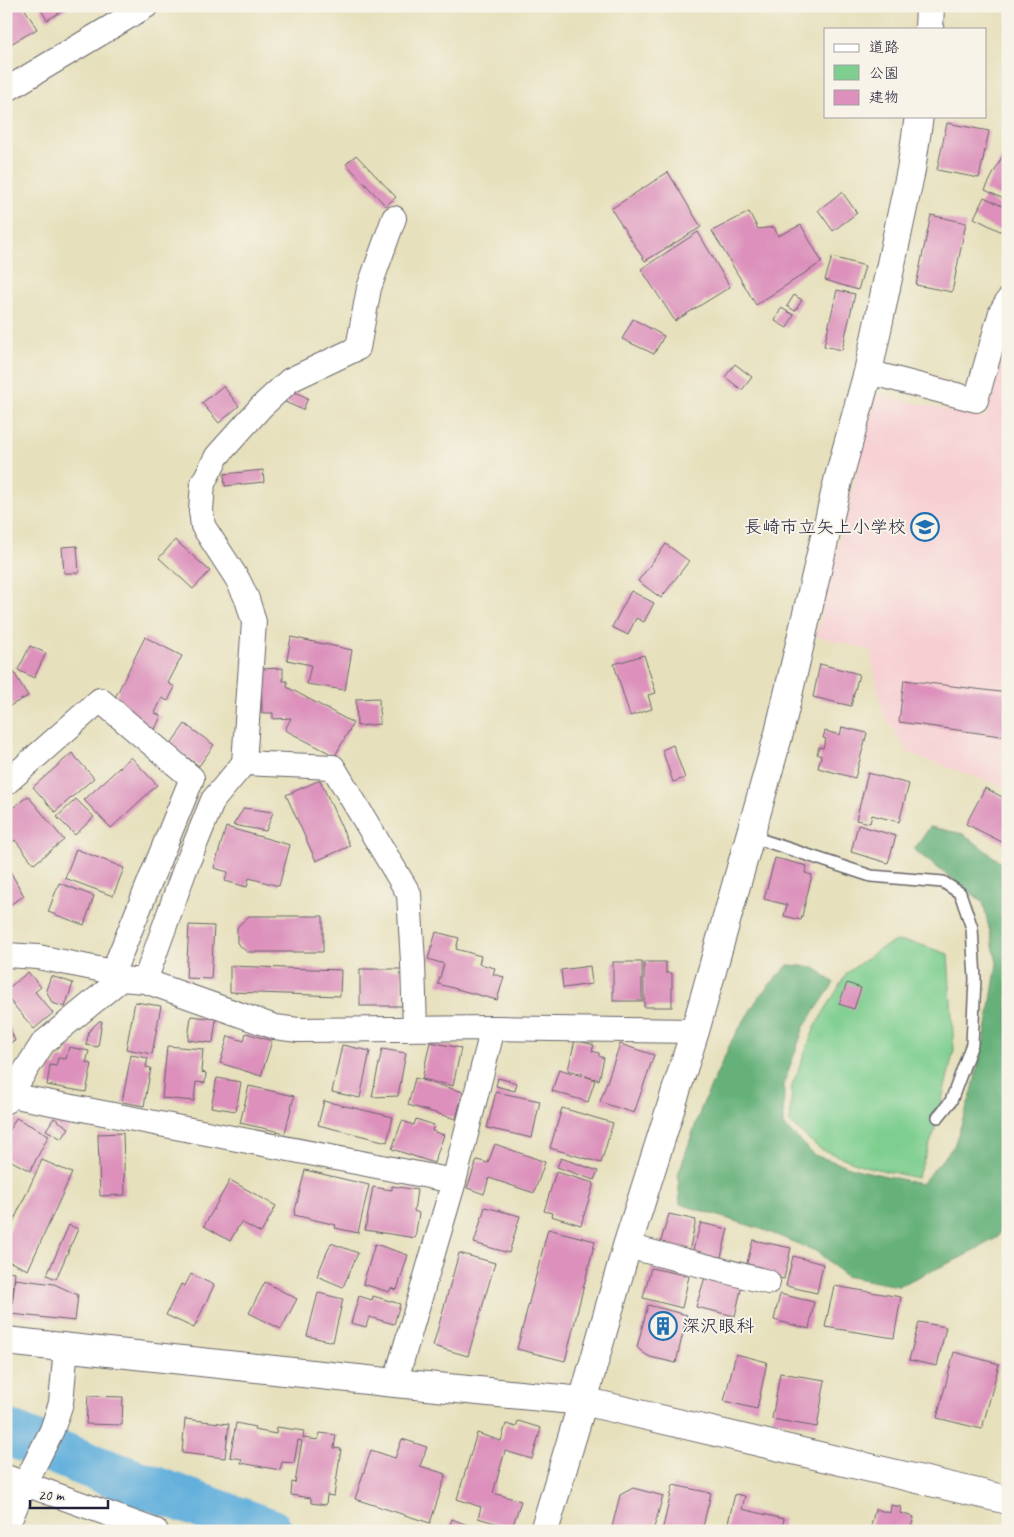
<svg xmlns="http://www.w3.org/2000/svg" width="1014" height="1537" font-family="Caveat,'Klee One',sans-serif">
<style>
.built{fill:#f7cfd3}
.green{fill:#7dce8f;stroke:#507865}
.forest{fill:#66b17a;stroke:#446a5a}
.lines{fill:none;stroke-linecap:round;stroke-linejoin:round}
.river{stroke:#63b0dc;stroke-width:46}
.building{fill:#dc90bb}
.service-casing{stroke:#676468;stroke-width:14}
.minor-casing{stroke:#676468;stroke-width:26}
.tertiary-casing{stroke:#676468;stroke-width:30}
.service{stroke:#fff;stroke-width:11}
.minor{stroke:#fff;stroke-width:24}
.tertiary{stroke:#fff;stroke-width:28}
.labels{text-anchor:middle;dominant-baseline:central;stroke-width:4;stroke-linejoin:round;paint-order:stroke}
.poi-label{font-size:18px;fill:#22223b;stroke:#f7f3e8;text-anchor:end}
</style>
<rect width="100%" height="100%" fill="#f7f3e8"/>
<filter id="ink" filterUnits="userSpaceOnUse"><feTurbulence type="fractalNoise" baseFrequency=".02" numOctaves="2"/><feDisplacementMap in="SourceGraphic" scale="10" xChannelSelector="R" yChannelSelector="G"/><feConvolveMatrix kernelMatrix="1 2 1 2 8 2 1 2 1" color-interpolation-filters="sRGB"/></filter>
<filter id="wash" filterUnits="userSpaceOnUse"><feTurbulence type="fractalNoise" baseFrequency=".0096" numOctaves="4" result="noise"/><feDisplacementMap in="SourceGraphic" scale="20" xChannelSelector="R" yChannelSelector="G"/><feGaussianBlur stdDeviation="1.12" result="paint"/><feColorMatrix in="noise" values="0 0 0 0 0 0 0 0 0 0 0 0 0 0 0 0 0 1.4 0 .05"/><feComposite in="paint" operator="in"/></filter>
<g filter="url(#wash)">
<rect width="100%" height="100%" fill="#e6e0bc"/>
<!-- built -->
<path class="built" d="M1008 333V788L910 754 883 713 870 650 816 636 876 395 986 418Z"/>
<!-- green -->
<path class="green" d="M896 941 918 944 948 954 954 1050 934 1133 917 1178 864 1166 820 1149 790 1123 792 1086 815 1027 847 973 878 950Z"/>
<!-- forest -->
<path class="forest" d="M930 827 964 834 1008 868V1204L998 1237 960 1258 898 1286 845 1276 818 1252 764 1230 680 1204 678 1175 702 1106 732 1040 760 995 788 965 814 967 834 983 804 1027 784 1083 783 1125 814 1155 856 1169 921 1184 954 1146 972 1092 987 1026 997 963 983 902 914 850Z"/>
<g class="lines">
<!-- river -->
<path class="river" d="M6 1432 88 1465 270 1531"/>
</g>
<g id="blocks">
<!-- building -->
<g class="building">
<path d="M6 6H23L37 29 9 45 6 40Z"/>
<path d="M39 6H71L47 20Z"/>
<path d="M947 123 989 131 979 178 937 170Z"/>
<path d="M1008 145V201L985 190Z"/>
<path d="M356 155 396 197 386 206 346 164Z"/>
<path d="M668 172 701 227 645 261 611 209Z"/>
<path d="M842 192 857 213 833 231 818 210Z"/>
<path d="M984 197 1008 209V235L974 218Z"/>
<path d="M749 212 758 229 774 227 778 236 801 225 822 262 756 305 712 231Z"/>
<path d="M931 215 966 223 952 292 916 285Z"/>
<path d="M698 232 730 287 675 321 641 269Z"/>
<path d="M832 257 865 266 858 290 825 280Z"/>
<path d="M837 290 855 294 842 350 824 346Z"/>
<path d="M794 295 802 300 795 311 787 306Z"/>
<path d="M781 308 794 315 787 328 775 321Z"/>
<path d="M633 319 664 336 654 354 622 339Z"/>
<path d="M735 364 752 377 742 390 725 377Z"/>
<path d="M223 386 239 406 219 423 202 403Z"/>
<path d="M291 390 308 398 303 410 285 402Z"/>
<path d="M263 470 264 482 225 486 224 474Z"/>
<path d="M175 540 210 571 193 589 159 558Z"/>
<path d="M666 544 689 561 661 598 638 581Z"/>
<path d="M77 546 79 573H64L62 547Z"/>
<path d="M631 591 654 603 644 622 636 618 628 635 612 627Z"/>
<path d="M145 637 182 656 168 683 175 687 168 701 162 698 155 713 161 716 152 736 107 714Z"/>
<path d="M291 637 352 650 345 690 307 684 311 665 287 660Z"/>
<path d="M30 646 46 653 34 678 18 670Z"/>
<path d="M644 655 656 693 648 695 652 709 630 716 614 664Z"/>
<path d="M820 664 859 674 851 706 813 697Z"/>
<path d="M283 668V681H287V687L353 723 335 756 285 730 291 718 273 719V713H262L261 669Z"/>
<path d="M12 669 28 696 6 708V673Z"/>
<path d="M904 680 1008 693V737L899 722Z"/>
<path d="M379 698 380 724 357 726 356 699Z"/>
<path d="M185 724 214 745 199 766 170 745Z"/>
<path d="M842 727 867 733 855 778 818 768 821 756 817 754 819 747 823 748 826 739 823 738 825 731 840 735Z"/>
<path d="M673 745 685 778 673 782 662 750Z"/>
<path d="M72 753 94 778 55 812 33 787Z"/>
<path d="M131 757 157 785 111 828 84 800Z"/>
<path d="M868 773 909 784 899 822 872 815 870 823 856 820Z"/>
<path d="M320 780 350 846 316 861 286 795Z"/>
<path d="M985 788 1008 800V841L1006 844 966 824Z"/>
<path d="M28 796 64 840 34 864 15 840 6 847V813Z"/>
<path d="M76 799 94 817 75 835 57 817Z"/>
<path d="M244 808 273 812 266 831 233 825Z"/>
<path d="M858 825 896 836 888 863 851 852Z"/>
<path d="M226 827 290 845 279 886 249 878 247 887 225 881 228 872 214 868Z"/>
<path d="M76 849 124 868 113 896 65 878Z"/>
<path d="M775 858 807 866 805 873 812 875 801 920 784 916 787 905 764 899Z"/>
<path d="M6 864 24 896 6 907Z"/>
<path d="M59 883 94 896 84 925 48 912Z"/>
<path d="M249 916H323V952H247L237 943V927Z"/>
<path d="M189 925 214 926 211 979 186 978Z"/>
<path d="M436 932 459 938 456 949 481 956 479 964 495 968 493 974 504 977 497 1000 438 984 444 964 428 959Z"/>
<rect x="613" y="962" width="29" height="39"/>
<path d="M644 962H666V973H672V1007H644Z"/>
<path d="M230 966 341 970 340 996 230 992Z"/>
<path d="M590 966 592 984 563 988 561 970Z"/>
<rect x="360" y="969" width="42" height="37"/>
<path d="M28 972 41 987 35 992 53 1013 34 1029 6 996V990Z"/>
<path d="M51 976 73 983 65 1007 52 1003 46 990Z"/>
<path d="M847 983 861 988 854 1009 839 1004Z"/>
<path d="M135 1002 161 1006 152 1054 126 1049Z"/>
<path d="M191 1016 216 1019 213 1043 188 1040Z"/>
<path d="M6 1018 15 1041 6 1044Z"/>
<path d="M99 1021H102L98 1047 86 1045 89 1031Z"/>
<path d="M246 1033 272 1041 261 1076 220 1063 228 1036 244 1041Z"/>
<path d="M575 1040 594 1045 592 1051 599 1053V1056L604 1058 599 1080 585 1076 595 1080 588 1102 552 1091 559 1069 582 1076 583 1074 568 1070Z"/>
<path d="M430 1042 461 1048 453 1086 422 1079Z"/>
<path d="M620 1044 654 1055 634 1113 600 1102Z"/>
<path d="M342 1045 370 1051 360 1098 332 1092Z"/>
<path d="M167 1046 203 1049 201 1072 206 1073 205 1083 196 1082 194 1101 162 1098Z"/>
<path d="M69 1047 89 1051 86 1063 92 1064 86 1092 47 1085 50 1065 56 1066 58 1058 66 1059Z"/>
<path d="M382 1049 406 1053 398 1096 372 1097Z"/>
<path d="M131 1055 148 1058 146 1067 151 1068 144 1106 122 1102Z"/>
<path d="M217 1078 241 1082 236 1111 211 1107Z"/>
<path d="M415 1078 463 1092 456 1119 408 1105Z"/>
<path d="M498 1078 517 1083 515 1091 496 1086Z"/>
<path d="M249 1086 294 1096 285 1133 240 1123Z"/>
<path d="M496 1092 540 1101 532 1138 487 1128Z"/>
<path d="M324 1101 393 1117 387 1142 318 1125Z"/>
<path d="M562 1108 613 1123 601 1163 550 1148Z"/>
<path d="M16 1118 49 1135 30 1171 6 1158V1136Z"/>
<path d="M54 1118 69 1128 62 1139 46 1130Z"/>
<path d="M416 1119 434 1125 432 1131 444 1135 434 1163 392 1149 402 1121 414 1125Z"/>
<path d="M123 1133 125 1195 100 1196 98 1134Z"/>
<path d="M495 1144 545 1162 534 1193 489 1178 484 1194 467 1188 477 1160 488 1163Z"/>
<path d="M561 1158 598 1171 594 1180 557 1167Z"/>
<path d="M42 1160 72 1173 28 1270 6 1260V1237Z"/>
<path d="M305 1170 369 1185 358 1233 335 1228 336 1225 294 1215Z"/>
<path d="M556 1172 594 1183 581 1225 551 1216 552 1213 544 1211Z"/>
<path d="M230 1180 276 1206 261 1233 241 1222 230 1241 204 1226Z"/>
<path d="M392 1186 417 1190 414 1211 419 1213 415 1238 365 1230 373 1187 392 1190Z"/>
<path d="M485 1207 520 1216 509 1253 474 1243Z"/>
<path d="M669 1214 696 1220 689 1251 660 1244Z"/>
<path d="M701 1223 728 1229 720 1261 692 1253Z"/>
<path d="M69 1225 78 1229 56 1279 47 1275Z"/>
<path d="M548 1229 595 1241 565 1361 517 1349Z"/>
<path d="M753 1240 791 1248 784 1279 745 1270Z"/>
<path d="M331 1243 358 1253 343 1287 317 1276Z"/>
<path d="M375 1244 408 1255 397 1290 391 1288 389 1292 363 1284Z"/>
<path d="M459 1253 495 1263 468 1356 433 1346Z"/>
<path d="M793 1256 823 1264 817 1293 786 1286Z"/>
<path d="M651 1268 689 1276 682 1308 643 1298Z"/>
<path d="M6 1271 15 1272 11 1314 6 1313Z"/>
<path d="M191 1274 214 1285 194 1328 166 1315 181 1284 185 1286Z"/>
<path d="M705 1277 742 1285 735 1316 696 1307Z"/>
<path d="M15 1279 54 1284 78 1295 75 1321 11 1314Z"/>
<path d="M265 1282 297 1299 281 1329 249 1313Z"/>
<path d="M834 1286 901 1297 894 1338 825 1327Z"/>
<path d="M318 1293 343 1299 333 1342 307 1336Z"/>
<path d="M780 1294 814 1302 809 1329 774 1320Z"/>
<path d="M359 1296 372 1300 373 1296 400 1304 394 1324 369 1317 366 1327 351 1323Z"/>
<path d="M648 1305 687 1315 676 1363 650 1357 642 1352 637 1347Z"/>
<path d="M919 1322 946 1327 937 1366 909 1360Z"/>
<path d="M954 1352 999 1364 982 1429 937 1418Z"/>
<path d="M736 1354 767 1362 757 1409 724 1401Z"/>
<path d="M780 1373 825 1380 817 1427 772 1419Z"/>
<path d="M88 1396 123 1397 122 1425 86 1424Z"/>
<path d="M185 1419 229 1424 225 1458 182 1453Z"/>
<path d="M518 1421 541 1428 532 1459 505 1451 493 1493 521 1501 512 1528 478 1518 481 1507 457 1499 477 1433 501 1441 506 1424 516 1427Z"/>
<path d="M236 1423 255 1427 254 1430 276 1434 277 1427 304 1431 303 1438 318 1440 320 1433 336 1435 334 1448 341 1449 334 1496 327 1495 326 1505 311 1503V1498L291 1495 292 1482 295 1483 302 1441 298 1440 294 1463 282 1462 280 1470 241 1463 242 1459 230 1457Z"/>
<path d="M402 1439 427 1447 420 1466 446 1474 430 1523 355 1499 371 1450 395 1458Z"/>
<path d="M673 1485 711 1493 702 1531H662Z"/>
<path d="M633 1488 663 1496 653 1531H611L620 1495Z"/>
<path d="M735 1494 745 1496 742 1509 784 1519 781 1531H726Z"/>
<path d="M891 1505 901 1507 900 1513 914 1517 910 1531H870L875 1509 890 1513Z"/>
<path d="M452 1519 483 1531H448Z"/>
</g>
</g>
</g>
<g filter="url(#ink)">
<use href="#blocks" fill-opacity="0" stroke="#676468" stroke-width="1"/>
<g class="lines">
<defs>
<path id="service" d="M750 836 871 876 943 882 960 893 972 928 975 979 972 1044 951 1101 938 1117"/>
<g id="minor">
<path d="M6 90 146 6"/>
<path d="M868 372 976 400 1001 312 1008 300"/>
<path d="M244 763 254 622 247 599 238 580 203 526 201 511 203 483 217 456 261 407 290 380 358 348 369 288 394 218"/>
<path d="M6 783 100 700 192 778 113 972"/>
<path d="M6 955 38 957 113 972 121 979 145 981 275 1027 298 1030 493 1028 695 1031"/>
<path d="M145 981 185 869 213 800 244 763 333 767 409 894 413 963 415 1028"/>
<path d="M10 1095 454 1181"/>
<path d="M6 1101 43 1043 121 979"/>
<path d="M627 1246 768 1282"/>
<path d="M395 1383 454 1181 493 1028"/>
<path d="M6 1477 156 1531"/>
<path d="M6 1529 25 1484 52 1430 61 1403 66 1347"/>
</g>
<g id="tertiary">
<path d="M929 29 930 6"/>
<path d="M6 1341 395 1383 583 1401 1008 1500"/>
<path d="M544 1531 583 1401 627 1246 695 1031 779 733 839 477 868 372 911 170 919 116"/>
</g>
</defs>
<!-- service casing -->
<use href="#service" class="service-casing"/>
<!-- minor casing -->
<use href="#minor" class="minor-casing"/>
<!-- tertiary casing -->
<use href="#tertiary" class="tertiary-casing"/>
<!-- service -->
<use href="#service" class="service"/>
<!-- minor -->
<use href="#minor" class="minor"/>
<!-- tertiary -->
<use href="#tertiary" class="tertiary"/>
</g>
</g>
<!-- icons -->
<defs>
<symbol id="school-ring" viewBox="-11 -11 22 22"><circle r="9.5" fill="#f7f3e8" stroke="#1f6fb2" stroke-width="1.5"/><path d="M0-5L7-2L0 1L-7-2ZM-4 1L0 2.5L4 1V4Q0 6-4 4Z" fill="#1f6fb2"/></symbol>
<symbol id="building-ring" viewBox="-11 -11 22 22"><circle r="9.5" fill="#f7f3e8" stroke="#1f6fb2" stroke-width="1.5"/><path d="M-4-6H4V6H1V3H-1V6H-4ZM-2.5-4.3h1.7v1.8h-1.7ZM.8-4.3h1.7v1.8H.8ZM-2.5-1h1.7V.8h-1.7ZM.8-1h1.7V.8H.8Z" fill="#1f6fb2"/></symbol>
</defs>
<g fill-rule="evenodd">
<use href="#school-ring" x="909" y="511" width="32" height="32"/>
<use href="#building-ring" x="647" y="1310" width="32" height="32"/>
</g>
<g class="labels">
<!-- poi labels -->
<g class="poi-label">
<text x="906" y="527">長崎市立矢上小学校</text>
<text x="682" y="1326" text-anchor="start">深沢眼科</text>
</g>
</g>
<!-- margin -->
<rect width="1014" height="1537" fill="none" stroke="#f7f3e8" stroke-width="25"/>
<!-- legend -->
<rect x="824" y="28" width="162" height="90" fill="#f7f3e8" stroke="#a29fa3"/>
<rect x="834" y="44" width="25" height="8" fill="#ffffff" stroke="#a29fa3"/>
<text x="869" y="52" font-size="15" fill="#22223b">道路</text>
<rect x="834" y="65" width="25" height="15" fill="#7dce8f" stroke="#a29fa3"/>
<text x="869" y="78" font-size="15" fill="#22223b">公園</text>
<rect x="834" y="90" width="25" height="15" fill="#dc90bb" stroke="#a29fa3"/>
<text x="869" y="102" font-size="15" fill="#22223b">建物</text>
<!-- scale -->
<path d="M30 1500v8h78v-8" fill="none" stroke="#22223b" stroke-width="2.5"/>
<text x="38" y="1500" font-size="15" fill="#22223b" stroke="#f7f3e8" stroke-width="4" paint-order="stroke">20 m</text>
</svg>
